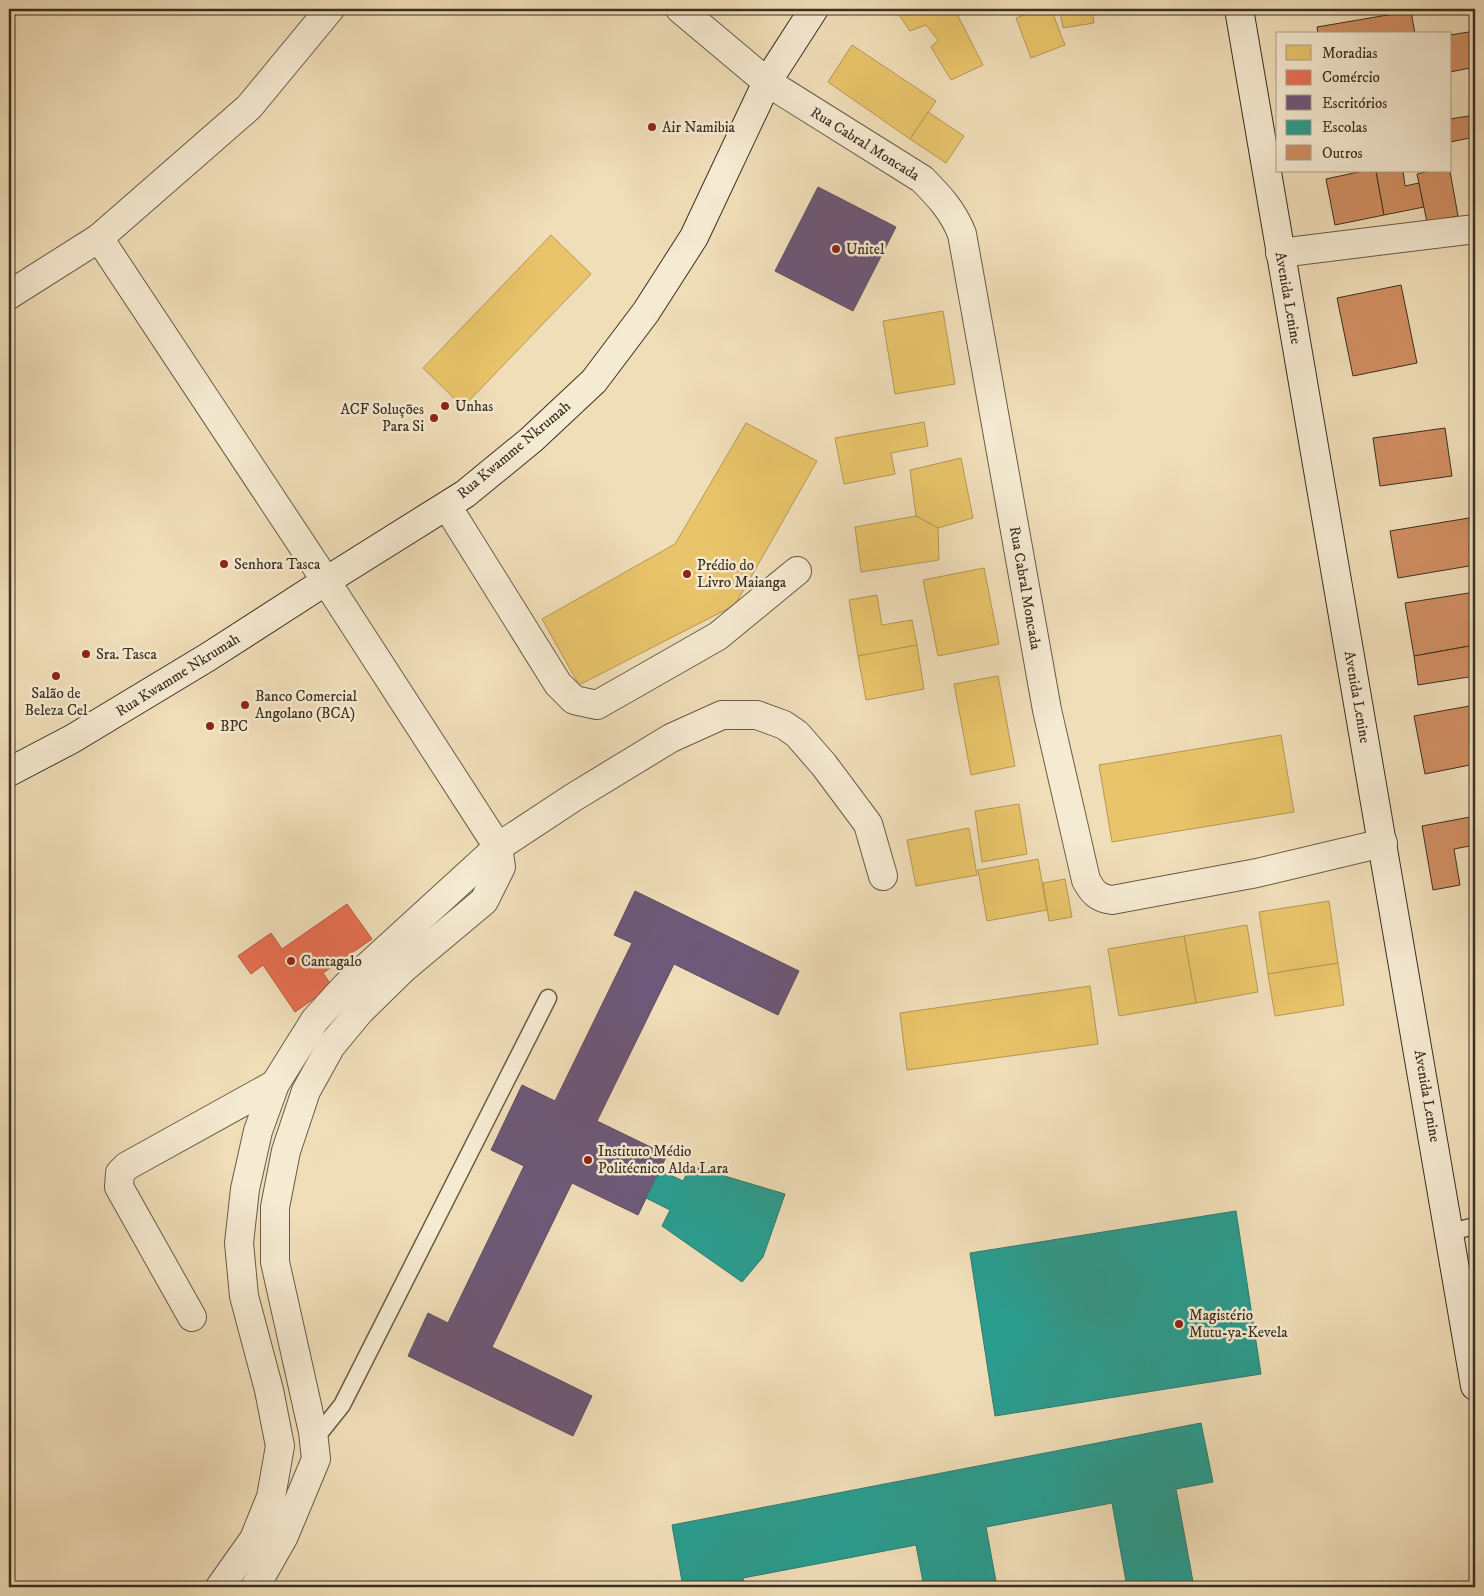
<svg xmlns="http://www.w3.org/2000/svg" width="1484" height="1596" font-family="'IM FELL DW Pica',serif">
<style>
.homes{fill:#e9c46a;stroke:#b59854}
.shops{fill:#e76f51;stroke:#b35c42}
.offices{fill:#6d597a;stroke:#5e4d5f}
.schools{fill:#2a9d8f;stroke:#2f7c6e}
.building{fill:#d18f63;stroke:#3b3020}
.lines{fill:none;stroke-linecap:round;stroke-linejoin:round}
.lane-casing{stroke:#685c46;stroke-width:19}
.street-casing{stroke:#685c46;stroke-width:30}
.secondary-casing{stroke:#3b3020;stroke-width:30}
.lane{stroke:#f5ead2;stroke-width:16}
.street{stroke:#f5ead2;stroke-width:28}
.secondary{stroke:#f5ead2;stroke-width:28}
.poi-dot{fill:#8f2418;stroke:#f5ead2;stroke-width:2}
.labels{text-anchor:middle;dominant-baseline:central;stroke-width:5;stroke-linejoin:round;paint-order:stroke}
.poi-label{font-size:15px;fill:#3b3020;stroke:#f5ead2;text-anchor:start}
.street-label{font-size:15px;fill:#3b3020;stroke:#f5ead2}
</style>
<rect width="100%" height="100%" fill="#f0deb9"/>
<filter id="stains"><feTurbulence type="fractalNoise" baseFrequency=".004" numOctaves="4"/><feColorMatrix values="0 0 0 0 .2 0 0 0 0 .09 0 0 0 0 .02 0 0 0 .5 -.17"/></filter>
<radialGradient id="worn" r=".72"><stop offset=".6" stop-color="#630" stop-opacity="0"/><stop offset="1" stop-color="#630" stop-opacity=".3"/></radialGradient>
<!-- homes -->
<g class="homes">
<path d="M895 9H960L957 14 983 65 951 80 931 47 938 40 926 25 910 31Z"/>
<path d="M1039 9H1051L1065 45 1031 58 1016 18Z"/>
<path d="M1080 9H1092L1094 23 1063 28 1060 12Z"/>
<path d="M1137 9H1168L1138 15Z"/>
<path d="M852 45 936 101 910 139 828 82Z"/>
<path d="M928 112 964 136 946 163 910 139Z"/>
<path d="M551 235 591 274 463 407 423 368Z"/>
<path d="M943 311 955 384 895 394 883 321Z"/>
<path d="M924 422 928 446 891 453 895 474 844 484 835 438Z"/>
<path d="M746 423 817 461 735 605 579 685 542 619 675 544Z"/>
<path d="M961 458 973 518 938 528 916 516 910 470Z"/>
<path d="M916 516 938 528 939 560 861 572 855 527Z"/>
<path d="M984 568 999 644 938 656 923 580Z"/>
<path d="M877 595 882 625 912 620 917 645 858 656 849 600Z"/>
<path d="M917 645 924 689 866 700 858 656Z"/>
<path d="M998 676 1015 766 971 775 954 684Z"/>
<path d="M1281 735 1294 812 1112 842 1099 765Z"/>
<path d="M1019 804 1027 854 982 862 975 811Z"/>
<path d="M969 828 977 875 916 886 907 840Z"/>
<path d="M1038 859 1047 910 987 921 978 870Z"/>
<path d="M1065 879 1072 917 1049 921 1043 883Z"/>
<path d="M1329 901 1338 963 1268 974 1259 912Z"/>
<path d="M1247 925 1258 992 1196 1003 1184 936Z"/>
<path d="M1184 936 1196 1003 1119 1016 1108 949Z"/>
<path d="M1338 963 1344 1005 1275 1016 1268 974Z"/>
<path d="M1090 986 1098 1044 907 1070 900 1013Z"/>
</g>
<!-- shops -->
<path class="shops" d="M347 904 372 939 323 973 332 986 295 1012 263 965 251 974 238 956 271 933 282 949Z"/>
<!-- offices -->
<g class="offices">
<path d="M818 187 896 227 853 311 775 271Z"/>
<path d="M635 891 799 971 778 1015 674 964 597 1121 667 1155 638 1215 572 1183 492 1347 592 1396 573 1436 408 1356 428 1313 448 1323 524 1166 491 1150 522 1085 555 1101 632 943 614 935Z"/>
</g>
<!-- schools -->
<g class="schools">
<path d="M691 1166 785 1194 763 1257 742 1282 662 1226 670 1210 646 1198 660 1170 683 1181Z"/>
<path d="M1236 1211 1261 1374 995 1416 970 1253Z"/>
<path d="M1201 1423 1213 1482 1176 1489 1194 1587H1127L1112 1503 986 1527 997 1587H924L916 1545 743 1578 744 1587H683L672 1525Z"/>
</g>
<!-- building -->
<g class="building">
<path d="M1411 11 1415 34H1318L1317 27Z"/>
<path d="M1475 31V67L1450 72V35Z"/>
<path d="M1475 115V137L1450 142V119Z"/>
<path d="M1363 171H1376L1384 215 1335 225 1326 179Z"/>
<path d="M1376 171H1403L1405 186 1419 183 1424 207 1384 215Z"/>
<path d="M1430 171H1450L1458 216 1427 222 1417 174Z"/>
<path d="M1401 285 1417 363 1353 376 1337 298Z"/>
<path d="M1445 428 1452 476 1380 486 1373 438Z"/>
<path d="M1475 517V565L1398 578 1390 531Z"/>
<path d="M1475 592V645L1414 656 1405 603Z"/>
<path d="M1475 645V676L1418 685 1414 656Z"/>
<path d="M1475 705V764L1425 774 1414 716Z"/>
<path d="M1470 817 1475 845 1454 849 1460 885 1433 890 1422 826Z"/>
</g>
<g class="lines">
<defs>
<g id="lane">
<path d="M1450 1232 1475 1226"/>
<path d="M314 1440 342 1405 548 998"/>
</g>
<g id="street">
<path d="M680 9 767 82 922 179C939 196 953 211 962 234L1047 710 1086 880C1093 893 1098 898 1112 900L1257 873 1383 843"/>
<path d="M99 238 326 581 498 847 501 867 484 901 404 968 360 1011 331 1046 306 1091 286 1151 275 1207V1262L313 1432 316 1459 284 1536 255 1587"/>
<path d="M1280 253 1475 229"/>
<path d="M9 295 99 238 249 107 330 9"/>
<path d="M447 506 558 684 574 700 597 705 718 636 797 571"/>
<path d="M192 1317 119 1187 120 1173 127 1166 275 1084"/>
<path d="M220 1587 254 1539 271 1497 280 1446 269 1390 244 1296 239 1243 245 1189 258 1131 275 1084 315 1020 346 986 498 847 574 797 671 738 722 715H757L784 725 797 734 824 765 868 824 883 876"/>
</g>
<g id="secondary">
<path d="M1239 9 1475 1386"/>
<path d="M9 772 72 739 208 657 326 581 465 494 531 440 594 381 646 312 694 237 767 82 814 9"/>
</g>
</defs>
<!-- lane casing -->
<use href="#lane" class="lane-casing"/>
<!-- street casing -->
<use href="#street" class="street-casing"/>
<!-- secondary casing -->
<use href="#secondary" class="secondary-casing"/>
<!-- lane -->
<use href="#lane" class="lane"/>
<!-- street -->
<use href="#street" class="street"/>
<!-- secondary -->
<use href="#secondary" class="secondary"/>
</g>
<!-- markers -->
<g class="poi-dot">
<circle cx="652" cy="127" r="5"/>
<circle cx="836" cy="249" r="5"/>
<circle cx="445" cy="406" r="5"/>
<circle cx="434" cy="418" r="5"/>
<circle cx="224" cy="564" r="5"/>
<circle cx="687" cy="574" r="5"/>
<circle cx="86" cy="654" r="5"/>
<circle cx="56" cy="676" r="5"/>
<circle cx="245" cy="705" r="5"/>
<circle cx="210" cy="726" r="5"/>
<circle cx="291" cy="961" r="5"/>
<circle cx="588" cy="1160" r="5"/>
<circle cx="1179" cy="1324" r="5"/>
</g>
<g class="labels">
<!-- poi labels -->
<g class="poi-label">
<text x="662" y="127">Air Namibia</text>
<text x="846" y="249">Unitel</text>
<text x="455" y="406">Unhas</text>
<text x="424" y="409" text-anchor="end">ACF Soluções<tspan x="424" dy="17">Para Si</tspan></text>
<text x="234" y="564">Senhora Tasca</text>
<text x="697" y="565">Prédio do<tspan x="697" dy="17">Livro Maianga</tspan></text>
<text x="96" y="654">Sra. Tasca</text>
<text x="56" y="693" text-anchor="middle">Salão de<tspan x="56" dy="17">Beleza Cel</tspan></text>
<text x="255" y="696">Banco Comercial<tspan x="255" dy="17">Angolano (BCA)</tspan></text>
<text x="220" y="726">BPC</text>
<text x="301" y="961">Cantagalo</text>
<text x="598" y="1151">Instituto Médio<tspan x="598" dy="17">Politécnico Alda Lara</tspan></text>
<text x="1189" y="1315">Magistério<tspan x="1189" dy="17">Mutu-ya-Kevela</tspan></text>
</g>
<!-- street labels -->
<g class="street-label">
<text transform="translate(865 144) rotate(32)">Rua Cabral Moncada</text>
<text transform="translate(1288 298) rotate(80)">Avenida Lenine</text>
<text transform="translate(514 450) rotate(-40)">Rua Kwamme Nkrumah</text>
<text transform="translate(1025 588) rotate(80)">Rua Cabral Moncada</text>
<text transform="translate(178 675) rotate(-32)">Rua Kwamme Nkrumah</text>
<text transform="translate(1357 697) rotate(80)">Avenida Lenine</text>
<text transform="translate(1427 1096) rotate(80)">Avenida Lenine</text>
</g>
</g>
<!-- margin -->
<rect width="1484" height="1596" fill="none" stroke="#f0deb9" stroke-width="30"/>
<rect x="10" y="10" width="1464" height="1576" fill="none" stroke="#3b3020" stroke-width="2.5"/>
<rect x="15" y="15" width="1454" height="1566" fill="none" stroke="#3b3020"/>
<!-- legend -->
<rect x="1276" y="32" width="175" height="140" fill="#f5ead2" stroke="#aba08b"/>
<rect x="1286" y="45" width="25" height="15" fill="#e9c46a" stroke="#aba08b"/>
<text x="1322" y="58" font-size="15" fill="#3b3020">Moradias</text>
<rect x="1286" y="70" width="25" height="15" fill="#e76f51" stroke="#aba08b"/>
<text x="1322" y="82" font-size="15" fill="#3b3020">Comércio</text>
<rect x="1286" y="95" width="25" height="15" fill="#6d597a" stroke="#aba08b"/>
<text x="1322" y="108" font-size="15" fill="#3b3020">Escritórios</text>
<rect x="1286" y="120" width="25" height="15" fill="#2a9d8f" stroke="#aba08b"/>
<text x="1322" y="132" font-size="15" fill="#3b3020">Escolas</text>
<rect x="1286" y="145" width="25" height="15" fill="#d18f63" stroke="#aba08b"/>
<text x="1322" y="158" font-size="15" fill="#3b3020">Outros</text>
<rect width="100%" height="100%" filter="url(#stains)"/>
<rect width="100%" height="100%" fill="url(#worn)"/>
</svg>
